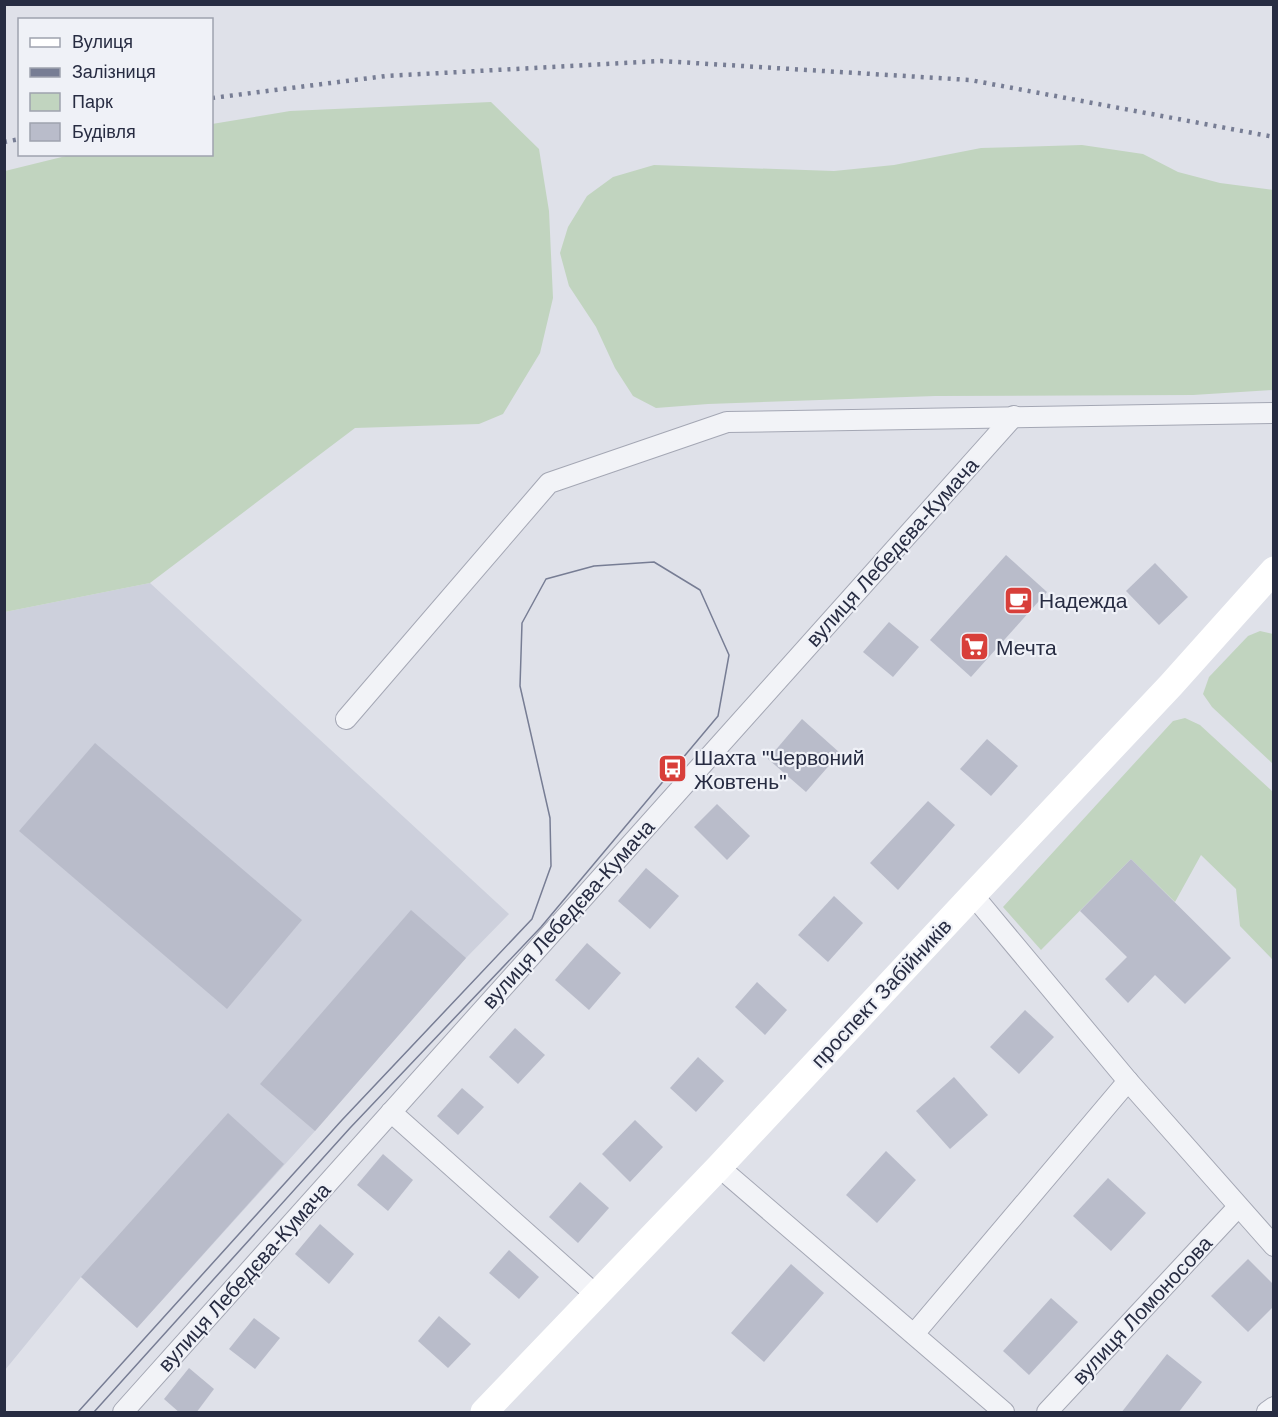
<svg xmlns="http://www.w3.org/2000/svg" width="1278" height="1417" font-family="Helvetica,sans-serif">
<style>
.built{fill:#cdd0dc}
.green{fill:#c1d4bf}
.building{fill:#b9bcca}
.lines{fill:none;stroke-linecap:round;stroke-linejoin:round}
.minor-casing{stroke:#a4a7b4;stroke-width:22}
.minor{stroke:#f2f3f7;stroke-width:20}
.secondary{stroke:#fff;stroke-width:27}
.tram{stroke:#777d94;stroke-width:1.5}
.rail{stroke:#777d94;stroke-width:4.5;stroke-dasharray:3 6;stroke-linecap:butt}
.labels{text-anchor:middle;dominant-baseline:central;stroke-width:4.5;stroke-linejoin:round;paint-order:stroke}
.street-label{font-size:21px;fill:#272c42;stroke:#eff1f7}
.poi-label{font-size:21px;fill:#272c42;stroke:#eff1f7;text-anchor:start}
</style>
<rect width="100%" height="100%" fill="#dfe1e9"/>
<!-- built -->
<path class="built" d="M150 583 509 914 466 958 315 1131 137 1328 81 1277 5 1370V612Z"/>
<!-- green -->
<g class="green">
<path d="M491 102 539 149 549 211 553 298 540 353 503 414 479 424 355 428 150 583 5 612V171L70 155 212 154V124L290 111Z"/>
<path d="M1082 145 1143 154 1178 172 1220 183 1273 190V390L1193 395 935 396 708 404 656 408 633 396 615 368 596 327 569 286 560 253 568 227 587 196 613 177 654 165 834 171 894 165 981 148Z"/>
<path d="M1260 631 1273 634V764L1212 707 1203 694 1209 677 1248 636Z"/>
<path d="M1185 718 1200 725 1273 792V960L1240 926 1236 889 1201 855 1175 902 1131 859 1041 950 1003 907 1173 721Z"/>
</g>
<!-- building -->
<g class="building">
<path d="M1006 555 1047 592 971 677 930 640Z"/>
<path d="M1155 563 1188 597 1159 625 1126 591Z"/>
<path d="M889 622 919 647 893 677 863 652Z"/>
<path d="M802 719 840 753 806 792 768 759Z"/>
<path d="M987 739 1018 766 991 796 960 769Z"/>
<path d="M95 743 302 920 227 1009 19 831Z"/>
<path d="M928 801 955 825 898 890 870 863Z"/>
<path d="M717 804 750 836 727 860 694 827Z"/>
<path d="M1131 859 1231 958 1185 1004 1155 975 1128 1003 1105 979 1127 957 1080 911Z"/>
<path d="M646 868 679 896 650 929 618 901Z"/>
<path d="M834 896 863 923 828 962 798 935Z"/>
<path d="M411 910 466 958 315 1131 260 1084Z"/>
<path d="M587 943 621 973 589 1010 555 980Z"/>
<path d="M757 982 787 1010 765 1035 735 1007Z"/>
<path d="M1025 1010 1054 1037 1019 1074 990 1047Z"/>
<path d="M515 1028 545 1055 518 1084 489 1057Z"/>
<path d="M698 1057 724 1081 696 1112 670 1088Z"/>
<path d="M954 1077 988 1115 950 1149 916 1111Z"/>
<path d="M462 1088 484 1107 458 1135 437 1116Z"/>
<path d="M228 1113 284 1164 137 1328 81 1277Z"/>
<path d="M635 1120 663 1147 630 1182 602 1154Z"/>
<path d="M886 1151 916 1180 877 1223 846 1195Z"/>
<path d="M383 1154 413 1180 388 1211 357 1185Z"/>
<path d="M1108 1178 1146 1213 1111 1251 1073 1216Z"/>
<path d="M580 1182 609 1208 578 1243 549 1217Z"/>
<path d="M320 1224 354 1254 329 1284 295 1254Z"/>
<path d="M509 1250 539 1277 519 1299 489 1273Z"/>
<path d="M1248 1259 1274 1285V1306L1248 1332 1211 1296Z"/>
<path d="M791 1264 824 1293 764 1362 731 1333Z"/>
<path d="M1051 1298 1078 1322 1029 1375 1003 1351Z"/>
<path d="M439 1316 471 1344 448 1368 418 1341Z"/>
<path d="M254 1318 280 1338 255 1369 229 1349Z"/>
<path d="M1167 1354 1202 1382 1178 1413H1121Z"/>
<path d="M189 1368 214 1389 196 1413H180L164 1399Z"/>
</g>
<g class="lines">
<defs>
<g id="minor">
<path d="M346 719 549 483 727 422 1274 413"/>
<path d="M973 895 1128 1081 1274 1246"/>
<path d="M391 1112 596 1295"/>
<path d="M719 1167 1004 1412"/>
<path d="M914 1334 1128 1081"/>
<path d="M123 1412 1014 416"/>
<path d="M1047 1412 1238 1207"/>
<path d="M1267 1412 1274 1407"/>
</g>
</defs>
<!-- minor casing -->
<use href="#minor" class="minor-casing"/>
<!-- minor -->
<use href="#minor" class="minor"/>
<!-- secondary -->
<path class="secondary" d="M484 1412 719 1167 973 895 1171 685 1274 570"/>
<!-- tram -->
<path class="tram" d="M78 1412 342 1120 532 919 551 866 550 818 520 686 522 623 546 579 594 566 654 562 700 590 729 655 718 716 541 927 350 1128 94 1412"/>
<!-- rail -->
<g class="rail">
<path d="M212 98 386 76 661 61 970 80 1274 137"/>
<path d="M4 142 20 139"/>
</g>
</g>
<!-- icons -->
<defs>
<symbol id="cafe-square" viewBox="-11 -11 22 22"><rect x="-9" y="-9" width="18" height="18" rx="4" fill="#d83f3a" stroke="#eff1f7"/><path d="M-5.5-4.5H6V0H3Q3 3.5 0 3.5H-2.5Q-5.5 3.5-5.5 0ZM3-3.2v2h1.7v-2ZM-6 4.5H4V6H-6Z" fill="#fff"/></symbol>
<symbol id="supermarket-square" viewBox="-11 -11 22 22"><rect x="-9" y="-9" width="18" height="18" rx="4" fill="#d83f3a" stroke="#eff1f7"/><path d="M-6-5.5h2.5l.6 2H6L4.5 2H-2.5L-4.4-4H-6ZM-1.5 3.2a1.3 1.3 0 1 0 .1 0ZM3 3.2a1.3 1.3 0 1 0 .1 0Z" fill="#fff"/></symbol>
<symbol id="bus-square" viewBox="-11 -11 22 22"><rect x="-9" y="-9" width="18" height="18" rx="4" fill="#d83f3a" stroke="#eff1f7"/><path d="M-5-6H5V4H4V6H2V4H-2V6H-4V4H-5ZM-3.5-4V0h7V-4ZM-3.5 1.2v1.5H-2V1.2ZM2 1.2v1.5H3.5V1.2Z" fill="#fff"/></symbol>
</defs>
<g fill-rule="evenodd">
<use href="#cafe-square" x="1002" y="584" width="33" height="33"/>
<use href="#supermarket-square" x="958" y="630" width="33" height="33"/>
<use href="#bus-square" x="656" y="752" width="33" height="33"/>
</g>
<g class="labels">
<!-- street labels -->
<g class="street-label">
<text transform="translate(892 552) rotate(-48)">вулиця Лебедєва-Кумача</text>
<text transform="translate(568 914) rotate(-48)">вулиця Лебедєва-Кумача</text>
<text transform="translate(881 993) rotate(-47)">проспект Забійників</text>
<text transform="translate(244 1277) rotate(-48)">вулиця Лебедєва-Кумача</text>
<text transform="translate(1142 1310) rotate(-47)">вулиця Ломоносова</text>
</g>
<!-- poi labels -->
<g class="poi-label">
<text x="1039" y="600">Надежда</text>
<text x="996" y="647">Мечта</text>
<text x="694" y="757">Шахта "Червоний<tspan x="694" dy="24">Жовтень"</tspan></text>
</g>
</g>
<!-- border -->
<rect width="1278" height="1417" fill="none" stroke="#272c42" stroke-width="12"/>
<!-- legend -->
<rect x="18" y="18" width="195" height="138" fill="#eff1f7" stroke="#9fa2af" stroke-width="1.5"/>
<rect x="30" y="38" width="30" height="9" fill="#ffffff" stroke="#9fa2af" stroke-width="1.5"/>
<text x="72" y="48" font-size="18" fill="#272c42">Вулиця</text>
<rect x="30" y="68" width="30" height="9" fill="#777d94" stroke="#9fa2af" stroke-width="1.5"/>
<text x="72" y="78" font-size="18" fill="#272c42">Залізниця</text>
<rect x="30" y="93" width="30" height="18" fill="#c1d4bf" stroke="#9fa2af" stroke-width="1.5"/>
<text x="72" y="108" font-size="18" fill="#272c42">Парк</text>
<rect x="30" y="123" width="30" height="18" fill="#b9bcca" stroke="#9fa2af" stroke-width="1.5"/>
<text x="72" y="138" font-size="18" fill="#272c42">Будівля</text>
</svg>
